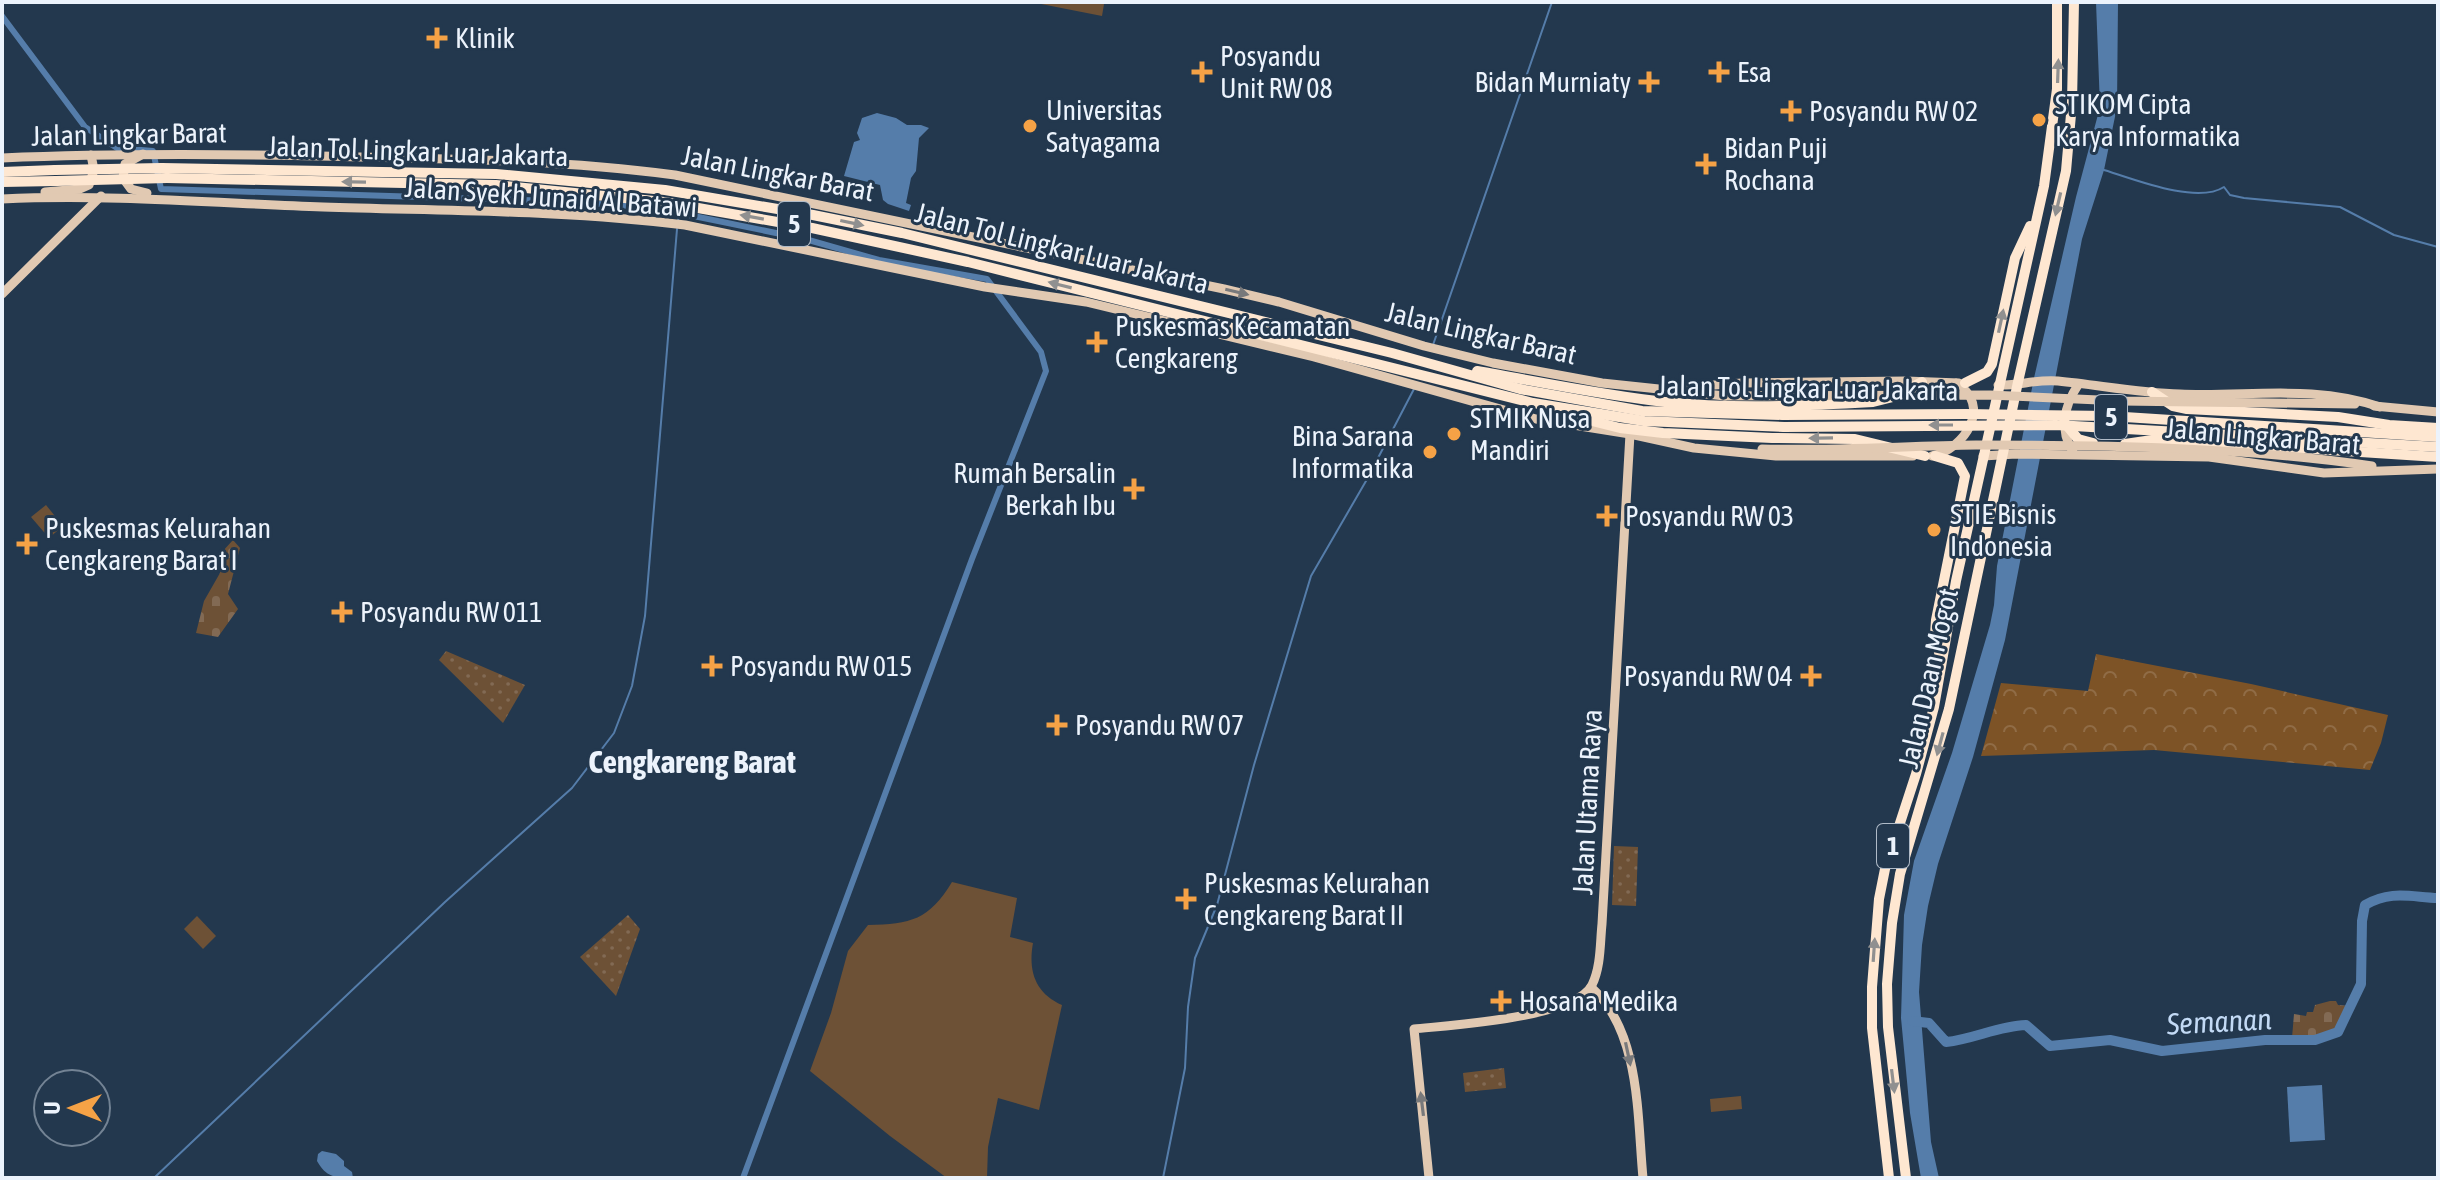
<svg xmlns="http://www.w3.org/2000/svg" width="2440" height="1180" font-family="'Asap Condensed',sans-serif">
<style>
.grass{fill:#6d5136}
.forest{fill:url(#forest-crowns)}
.cemetery{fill:url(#cemetery-stones)}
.park{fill:url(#park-dots)}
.water{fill:#557daa}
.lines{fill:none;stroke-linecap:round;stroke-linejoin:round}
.stream{stroke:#557daa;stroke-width:2}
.canal{stroke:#557daa;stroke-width:6}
.river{stroke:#557daa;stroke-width:10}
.major{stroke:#e1c9b2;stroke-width:9}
.highway{stroke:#fee7d1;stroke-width:10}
.major-bridge{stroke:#e1c9b2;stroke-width:9}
.highway-bridge{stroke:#fee7d1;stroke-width:10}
.oneway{fill:#909090}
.oneway2{fill:#78797b}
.poi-dot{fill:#f5a246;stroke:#23384e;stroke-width:3}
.labels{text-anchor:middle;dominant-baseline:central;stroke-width:6;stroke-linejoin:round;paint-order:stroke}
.shield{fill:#23384e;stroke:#b0bbc8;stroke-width:2}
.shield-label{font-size:26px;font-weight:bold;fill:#ecf3fc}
.poi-label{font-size:28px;fill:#ecf3fc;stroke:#23384e;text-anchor:start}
.street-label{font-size:28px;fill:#ecf3fc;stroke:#23384e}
.water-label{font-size:30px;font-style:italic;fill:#c3daf5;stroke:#23384e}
.quarter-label{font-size:32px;font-weight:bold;fill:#ecf3fc;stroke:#23384e}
</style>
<defs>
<pattern id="forest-crowns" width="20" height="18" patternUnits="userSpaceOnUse" patternTransform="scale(2)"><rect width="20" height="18" fill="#7d5326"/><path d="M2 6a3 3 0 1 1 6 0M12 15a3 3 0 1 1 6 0" fill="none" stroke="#906c46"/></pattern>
<pattern id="cemetery-stones" width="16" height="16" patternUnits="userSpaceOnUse" patternTransform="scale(2)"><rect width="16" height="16" fill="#6d5136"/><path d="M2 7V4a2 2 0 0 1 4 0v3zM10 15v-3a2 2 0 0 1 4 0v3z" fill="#826a54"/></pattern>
<pattern id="park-dots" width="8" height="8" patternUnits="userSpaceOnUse" patternTransform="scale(2)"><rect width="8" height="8" fill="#6d5136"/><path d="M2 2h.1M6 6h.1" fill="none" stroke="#826a54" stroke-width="1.8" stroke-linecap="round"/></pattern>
</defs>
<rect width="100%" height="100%" fill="#23384e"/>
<!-- grass -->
<g class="grass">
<path d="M1031 2 1104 4 1102 16Z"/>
<path d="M46 505 63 526 49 538 31 517Z"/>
<path d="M952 882 1017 898 1010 937 1033 943C1028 971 1035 993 1062 1005L1039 1110 998 1098 988 1147 987 1178H947L890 1136 810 1071 831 1013 848 951 868 925C911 924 929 920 952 882Z"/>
<path d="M197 916 216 936 203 949 184 929Z"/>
<path d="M1741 1096 1742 1109 1711 1112 1710 1099Z"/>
</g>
<!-- forest -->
<path class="forest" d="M2096 654 2251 684 2388 715 2381 743 2370 770 2154 750 1981 756 2001 683 2088 691Z"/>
<!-- cemetery -->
<g class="cemetery">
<path d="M233 540 240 548 228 594 238 609 218 637 196 633 204 601 220 573 222 552Z"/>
<path d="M2330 1001H2336L2338 1005 2350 1006C2335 1038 2324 1036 2292 1038L2294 1014 2306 1016 2307 1012H2313L2315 1005Z"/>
</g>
<!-- park -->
<g class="park">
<path d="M446 651 525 685 503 723 439 660Z"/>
<path d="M1614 846 1638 847 1636 906 1612 905Z"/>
<path d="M628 915 640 929 616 996 580 957Z"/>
<path d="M1504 1068 1506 1088 1465 1092 1463 1073Z"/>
</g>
<!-- water -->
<g class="water">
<path d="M2096 2H2118L2117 107 2104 170 2082 239 2005 640 1973 757 1938 864 1928 906 1922 945 1919 992 1931 1142 1939 1178H1921L1910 1113 1901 1018 1904 915 1914 861 1952 753 1990 625 1994 605 1997 566 2034 378 2076 197 2100 107Z"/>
<path d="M877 113 896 118 907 125H921L929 128 919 138 916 171 911 178 906 203 911 205 909 211 888 204 883 200 880 185 844 176 854 142 860 140 857 133 862 118Z"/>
<path d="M2322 1085 2325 1140 2290 1142 2287 1087Z"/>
<path d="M322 1151 336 1154 344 1161V1166L352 1172 353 1178C335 1178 326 1177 317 1161L318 1154Z"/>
</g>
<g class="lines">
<!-- stream -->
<g class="stream">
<path d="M2101 169C2131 178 2196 205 2224 187L2230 195 2244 198 2340 207 2394 235 2438 247"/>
<path d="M678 222 679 213"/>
<path d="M1433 345 1552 2"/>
<path d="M154 1178 445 902 572 788 614 733 632 686 645 616 677 229"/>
<path d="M1163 1178 1185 1068 1188 1007 1195 958 1217 905 1254 765 1311 576 1366 481 1415 387"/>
</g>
<!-- canal -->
<path class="canal" d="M2 16 85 127 117 148 153 151 161 189 553 201 631 206 679 213 805 239 879 260 987 279 1041 352 1046 371 972 559 743 1178"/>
<!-- river -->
<path class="river" d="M1912 1021 1929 1023 1946 1042C1974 1039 1998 1026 2026 1025L2050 1046 2110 1040 2162 1051 2265 1040H2315L2338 1032 2361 984 2362 921 2365 905C2391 890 2410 897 2438 898"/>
<!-- major -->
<g class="major">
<path d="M143 154 125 164 123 178 131 189 147 193"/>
<path d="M2 158C122 153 241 154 360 157 465 159 571 161 675 175L1224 289 1279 302 1424 346 1493 363 1602 383 1725 396"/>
<path d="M45 192 80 189 89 185 94 170 91 155"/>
<path d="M2 199C109 194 216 203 323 207 444 211 565 210 685 225L985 287 1086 302 1314 357 1536 419 1630 434 1694 448 1776 456H1913"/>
<path d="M2 294 101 196"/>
<path d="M1998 385C2018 386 2036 379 2058 381 2099 385 2139 393 2180 394 2248 397 2314 384 2380 407"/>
<path d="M1674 388 1742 383 1906 381 1959 383"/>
<path d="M2374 406 2438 412"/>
<path d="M2073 452C2059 430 2064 406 2078 385"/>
<path d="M1932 456C1965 449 1993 405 1956 383"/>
<path d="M1983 456 2016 454 2209 457 2324 473 2438 469"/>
<path d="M1591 987C1641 1032 1637 1116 1643 1178"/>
<path d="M1429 1178 1414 1029C1451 1025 1575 1018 1592 985 1601 967 1600 943 1602 924L1630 434"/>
</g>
<!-- highway -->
<g class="highway">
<path d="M162 168 496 174 665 190 813 215 902 233 1392 353 1520 389 1642 411 1783 415"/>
<path d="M2 172 55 170"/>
<path d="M167 178 496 185 664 202 812 228 968 262 1533 403 1644 421 1784 427"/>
<path d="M2 182 56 181"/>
<path d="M1477 371C1540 382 1602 395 1665 402 1733 409 1804 406 1873 402L1893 397 1922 382"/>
<path d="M1965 383 1987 372 1992 364 2015 258 2030 226"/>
<path d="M2152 392 2173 406 2187 409 2338 417 2389 425 2438 428"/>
<path d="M1552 411 1620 428 1663 433 1772 438 1855 439 1925 456"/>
<path d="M2064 422 2078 439 2093 443"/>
<path d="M2125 444 2159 439 2438 457"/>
<path d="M1935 456 1958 463 1965 476 1936 620 1935 634 1940 657"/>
<path d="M1889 1178 1872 1028V987L1879 899 1885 869 1916 774 1934 707 1956 581 2044 186 2057 89V2"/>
<path d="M1906 1178 1888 1027 1887 984 1892 923 1900 874 1949 709 2018 382 2066 171 2072 103 2074 2"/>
</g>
<!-- major-bridge -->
<g class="major-bridge">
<path d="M1725 396 1990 395 2121 401 2355 404"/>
<path d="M1762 449C1833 451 1904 446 1976 445 2106 445 2242 447 2372 466"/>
</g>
<!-- highway-bridge -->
<g class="highway-bridge">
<path d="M55 170 162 168"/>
<path d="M56 181 167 178"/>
<path d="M1783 415 1966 414 2109 416 2438 437"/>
<path d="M1784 427 2056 425 2438 447"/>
</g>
</g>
<!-- one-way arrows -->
<defs><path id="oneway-solid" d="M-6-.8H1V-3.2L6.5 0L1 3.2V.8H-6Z" transform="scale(2)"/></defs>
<g class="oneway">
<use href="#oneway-solid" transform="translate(2058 71) rotate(-88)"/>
<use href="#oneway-solid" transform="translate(354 182) rotate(-179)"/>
<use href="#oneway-solid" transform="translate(2058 204) rotate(103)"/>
<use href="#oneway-solid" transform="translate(752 217) rotate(-170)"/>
<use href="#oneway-solid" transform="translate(852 223) rotate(12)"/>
<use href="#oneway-solid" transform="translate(1060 285) rotate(-166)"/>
<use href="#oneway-solid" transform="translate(2001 321) rotate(-78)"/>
<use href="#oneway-solid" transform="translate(1941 425) rotate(-180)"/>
<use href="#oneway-solid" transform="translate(1821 438) rotate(179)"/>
<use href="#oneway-solid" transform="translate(1940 744) rotate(105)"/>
<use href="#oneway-solid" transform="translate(1874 950) rotate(-86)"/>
<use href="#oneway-solid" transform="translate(1893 1081) rotate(83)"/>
</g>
<g class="oneway2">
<use href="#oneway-solid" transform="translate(1237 292) rotate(13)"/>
<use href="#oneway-solid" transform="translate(1628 1054) rotate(78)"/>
<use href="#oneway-solid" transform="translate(1422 1104) rotate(-97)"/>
</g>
<!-- markers -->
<g class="poi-dot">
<path d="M433 26h8v8h8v8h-8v8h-8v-8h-8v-8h8z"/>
<path d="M1198 60h8v8h8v8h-8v8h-8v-8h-8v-8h8z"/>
<path d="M1715 60h8v8h8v8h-8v8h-8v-8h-8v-8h8z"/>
<path d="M1645 70h8v8h8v8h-8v8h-8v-8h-8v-8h8z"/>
<path d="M1787 99h8v8h8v8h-8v8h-8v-8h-8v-8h8z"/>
<circle cx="2039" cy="120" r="8"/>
<circle cx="1030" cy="126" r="8"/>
<path d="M1702 152h8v8h8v8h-8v8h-8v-8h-8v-8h8z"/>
<path d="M1093 330h8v8h8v8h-8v8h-8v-8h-8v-8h8z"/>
<circle cx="1454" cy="434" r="8"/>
<circle cx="1430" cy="452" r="8"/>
<path d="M1130 477h8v8h8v8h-8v8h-8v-8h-8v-8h8z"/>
<path d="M1603 504h8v8h8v8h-8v8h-8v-8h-8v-8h8z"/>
<circle cx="1934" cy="530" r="8"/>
<path d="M23 532h8v8h8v8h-8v8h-8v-8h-8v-8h8z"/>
<path d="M338 600h8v8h8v8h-8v8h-8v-8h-8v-8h8z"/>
<path d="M708 654h8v8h8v8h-8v8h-8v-8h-8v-8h8z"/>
<path d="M1807 664h8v8h8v8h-8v8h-8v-8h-8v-8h8z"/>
<path d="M1053 713h8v8h8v8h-8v8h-8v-8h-8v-8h8z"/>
<path d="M1182 887h8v8h8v8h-8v8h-8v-8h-8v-8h8z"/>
<path d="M1497 989h8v8h8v8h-8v8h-8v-8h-8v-8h8z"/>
</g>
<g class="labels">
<!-- shield labels -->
<g class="shield">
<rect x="778" y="202" width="32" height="44" rx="6"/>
<rect x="2095" y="395" width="32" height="44" rx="6"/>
<rect x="1877" y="824" width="32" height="44" rx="6"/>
</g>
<g class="shield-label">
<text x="794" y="224">5</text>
<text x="2111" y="417">5</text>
<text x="1893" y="846">1</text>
</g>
<!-- poi labels -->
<g class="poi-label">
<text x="455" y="38">Klinik</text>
<text x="1220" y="56">Posyandu<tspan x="1220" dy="32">Unit RW 08</tspan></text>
<text x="1737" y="72">Esa</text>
<text x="1631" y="82" text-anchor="end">Bidan Murniaty</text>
<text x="2055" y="104">STIKOM Cipta<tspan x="2055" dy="32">Karya Informatika</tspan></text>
<text x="1046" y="110">Universitas<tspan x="1046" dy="32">Satyagama</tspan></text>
<text x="1809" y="111">Posyandu RW 02</text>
<text x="1724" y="148">Bidan Puji<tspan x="1724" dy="32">Rochana</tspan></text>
<text x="1115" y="326">Puskesmas Kecamatan<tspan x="1115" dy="32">Cengkareng</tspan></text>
<text x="1470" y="418">STMIK Nusa<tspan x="1470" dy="32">Mandiri</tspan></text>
<text x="1414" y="436" text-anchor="end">Bina Sarana<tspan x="1414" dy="32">Informatika</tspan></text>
<text x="1116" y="473" text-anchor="end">Rumah Bersalin<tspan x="1116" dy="32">Berkah Ibu</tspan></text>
<text x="1950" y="514">STIE Bisnis<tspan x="1950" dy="32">Indonesia</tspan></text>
<text x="1625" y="516">Posyandu RW 03</text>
<text x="45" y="528">Puskesmas Kelurahan<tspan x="45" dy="32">Cengkareng Barat I</tspan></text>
<text x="360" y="612">Posyandu RW 011</text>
<text x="730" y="666">Posyandu RW 015</text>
<text x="1793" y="676" text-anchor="end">Posyandu RW 04</text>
<text x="1075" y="725">Posyandu RW 07</text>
<text x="1204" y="883">Puskesmas Kelurahan<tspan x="1204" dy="32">Cengkareng Barat II</tspan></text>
<text x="1519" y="1001">Hosana Medika</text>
</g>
<!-- street labels -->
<g class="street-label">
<text transform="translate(129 134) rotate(-1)">Jalan Lingkar Barat</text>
<text transform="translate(418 151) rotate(2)">Jalan Tol Lingkar Luar Jakarta</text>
<text transform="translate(778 173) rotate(11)">Jalan Lingkar Barat</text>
<text transform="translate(551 197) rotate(4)">Jalan Syekh Junaid Al Batawi</text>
<text transform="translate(1062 248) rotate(14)">Jalan Tol Lingkar Luar Jakarta</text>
<text transform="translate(1481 333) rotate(13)">Jalan Lingkar Barat</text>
<text transform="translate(1808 388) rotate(1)">Jalan Tol Lingkar Luar Jakarta</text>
<text transform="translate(2263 436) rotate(5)">Jalan Lingkar Barat</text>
<text transform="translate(1928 678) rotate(-77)">Jalan Daan Mogot</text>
<text transform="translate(1587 802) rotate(-87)">Jalan Utama Raya</text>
</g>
<!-- water labels -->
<g class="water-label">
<text transform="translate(2219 1021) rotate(-3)">Semanan</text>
</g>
<!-- quarter labels -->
<g class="quarter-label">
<text x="692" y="761">Cengkareng Barat</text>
</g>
</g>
<!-- border -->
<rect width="2440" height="1180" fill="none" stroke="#ecf3fc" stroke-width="8"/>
<!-- north arrow -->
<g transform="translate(72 1108) rotate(270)"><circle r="38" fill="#23384e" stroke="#738394" stroke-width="2"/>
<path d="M0-6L14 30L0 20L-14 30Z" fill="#f5a246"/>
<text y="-12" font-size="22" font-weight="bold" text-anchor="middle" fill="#ecf3fc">U</text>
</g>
</svg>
